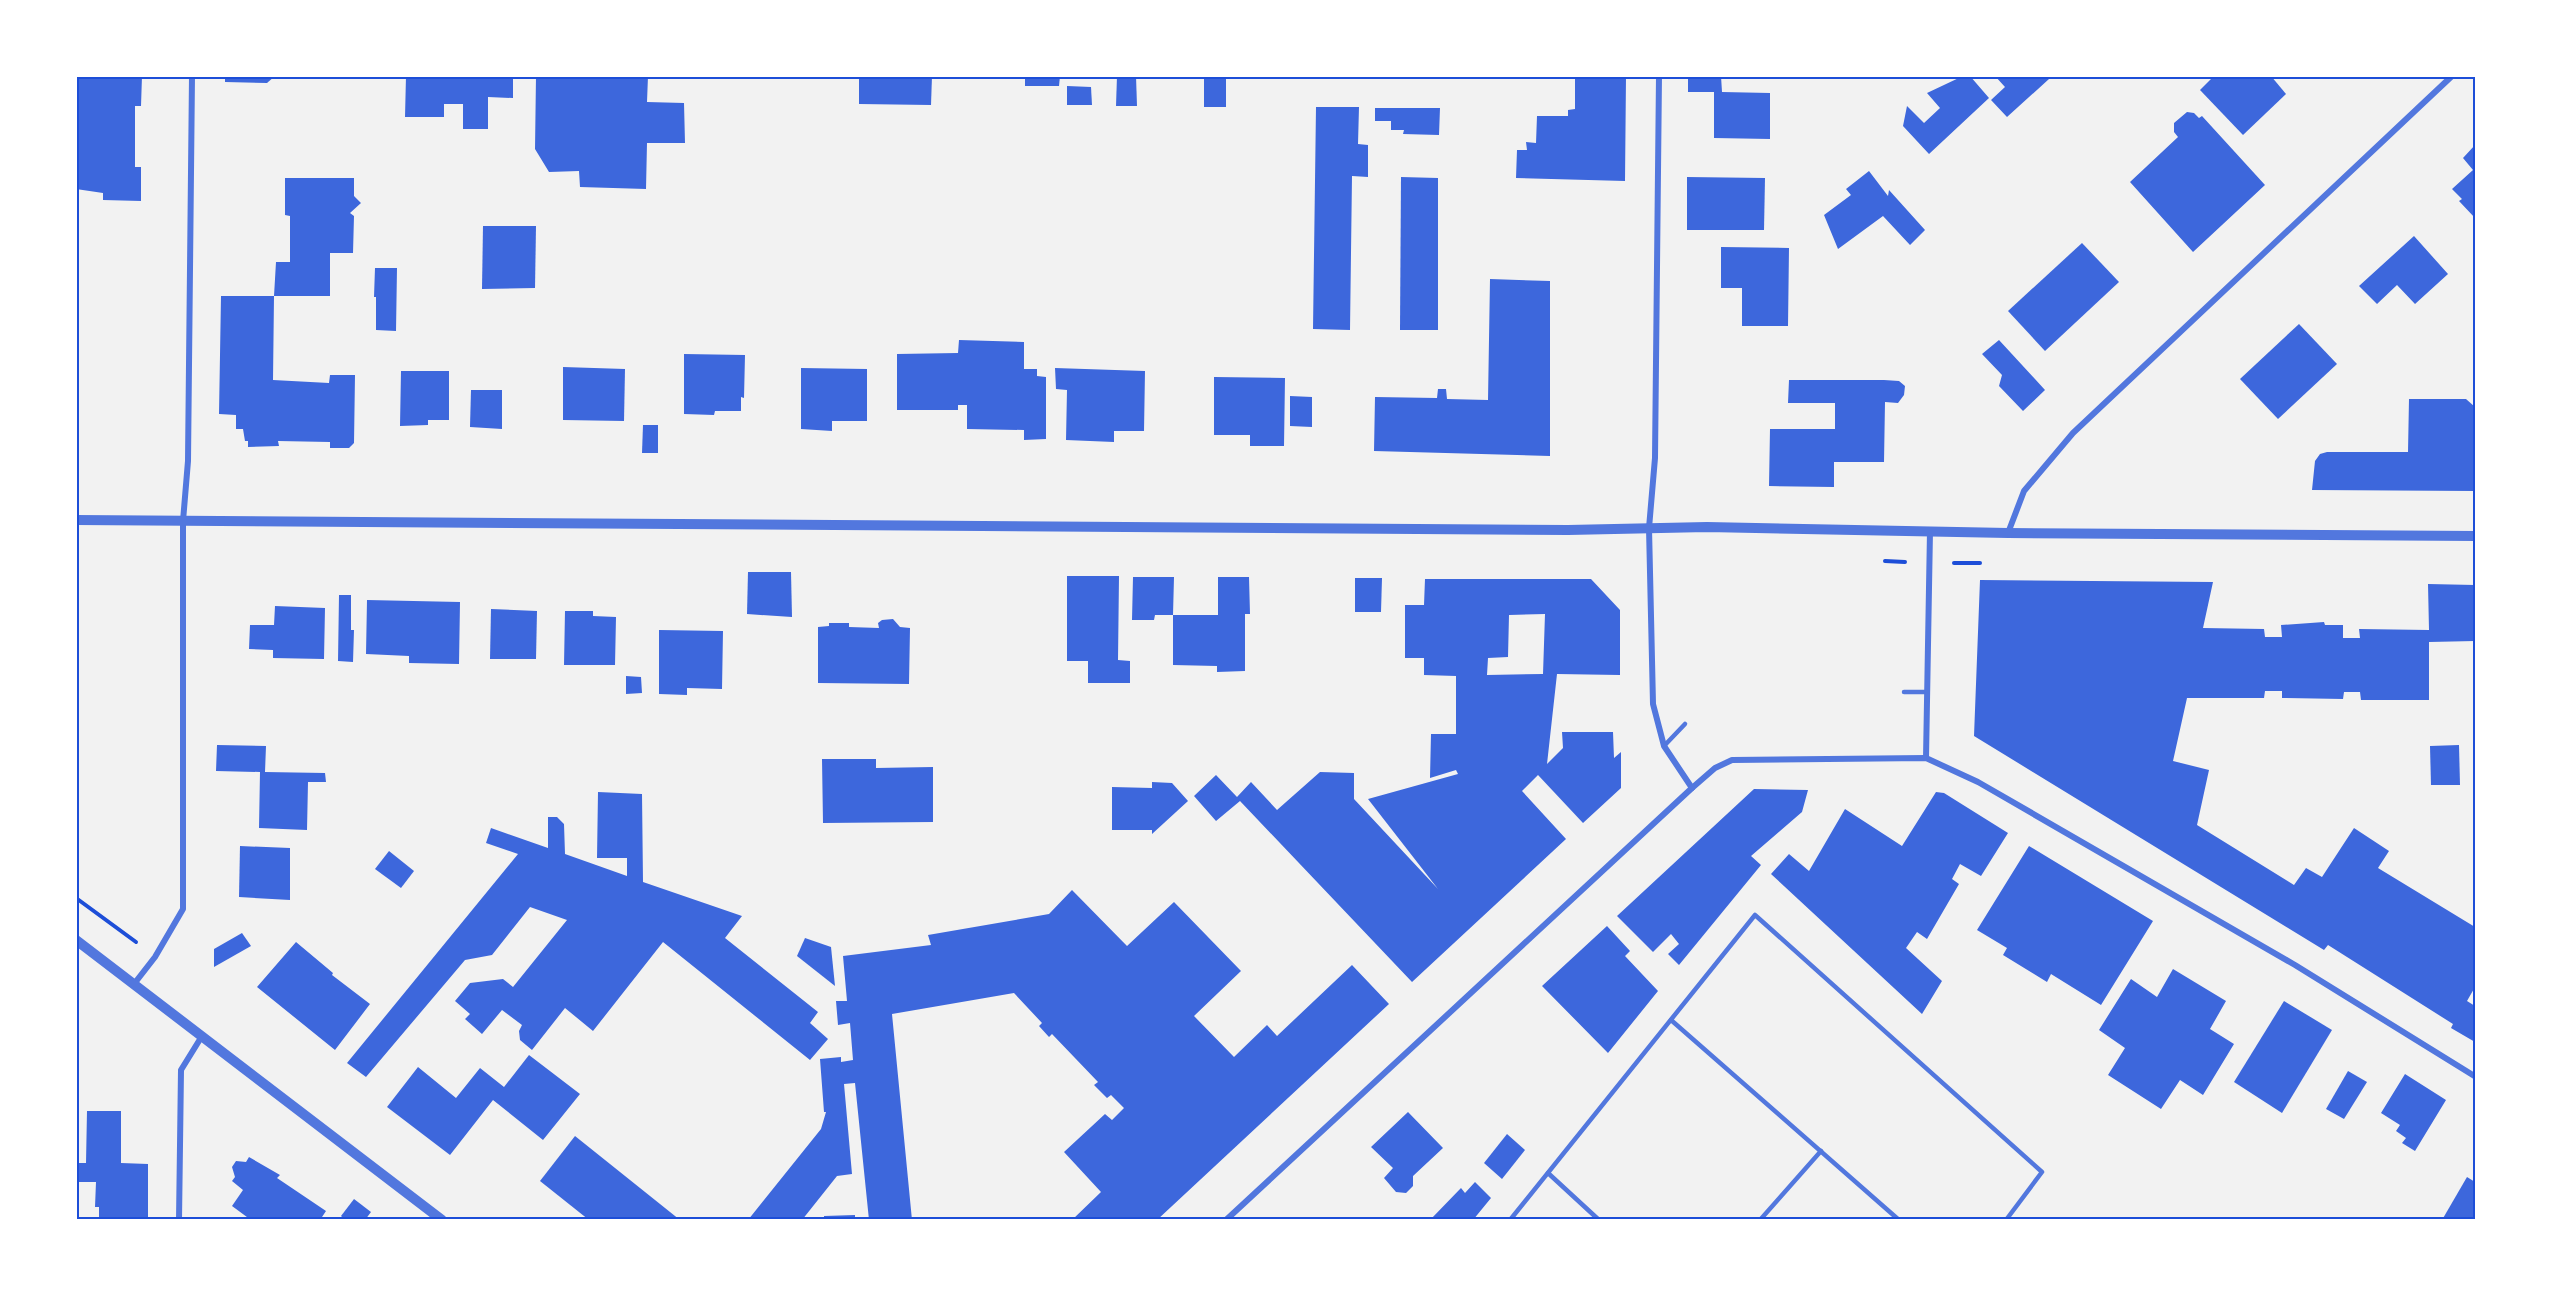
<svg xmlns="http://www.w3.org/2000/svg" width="2552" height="1296" font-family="Spectral,serif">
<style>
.building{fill:#3d67dc;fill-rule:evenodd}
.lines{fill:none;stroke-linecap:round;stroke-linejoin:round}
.path{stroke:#1d4ed8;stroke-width:4}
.service{stroke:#5277de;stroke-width:4.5}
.minor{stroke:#5277de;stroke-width:6}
.tertiary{stroke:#5277de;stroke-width:10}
.neatline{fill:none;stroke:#1d4ed8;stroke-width:2}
</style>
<rect width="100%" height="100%" fill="#f2f2f2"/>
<!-- building -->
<g class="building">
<path d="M76 76H142L141 106H135V167H141V201L103 200V193L76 189Z"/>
<path d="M225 76H275L267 83 225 82Z"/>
<path d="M406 76H513V98L488 97V129H463V104H444V117H405Z"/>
<path d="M536 76H648L647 102 684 103 685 143H647L646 189 580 187 579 171 549 172 535 149Z"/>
<path d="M859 76H932L931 105 859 104Z"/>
<path d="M1025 76H1060L1059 86H1025Z"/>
<path d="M1117 76H1136L1137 106H1116Z"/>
<rect x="1204" y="76" width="22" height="31"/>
<path d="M1575 76H1626L1625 181 1516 178 1517 150H1527L1526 142 1536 143 1537 116H1568V110L1575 109Z"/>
<path d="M1721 76 1722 92 1770 93V139L1714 138V92H1688V77Z"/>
<path d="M1963 76H1970L1989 98 1929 154 1903 126 1907 106 1924 123 1940 108 1927 93Z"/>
<path d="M1995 76H2047L2049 79 2007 117 1991 100 2005 87Z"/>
<path d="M2214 76H2271L2286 94 2243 135 2200 90Z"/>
<path d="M1067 86 1091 87 1092 105H1067Z"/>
<path d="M1316 107H1359L1358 144 1368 145V177L1352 176 1350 330 1313 329Z"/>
<path d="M1375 108H1440L1439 135 1403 134 1404 130H1391V121H1375Z"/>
<path d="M2187 112 2194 113 2199 118 2202 116 2265 185 2193 252 2130 182 2178 137 2174 132V123Z"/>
<path d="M2475 145V218L2459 201 2462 199 2452 189 2473 170 2463 158Z"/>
<path d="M1869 171 1888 196 1889 190 1925 230 1910 245 1883 216 1838 249 1824 215 1851 195 1846 189Z"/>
<path d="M1401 177 1438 178V330H1400Z"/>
<path d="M1687 177 1765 178 1764 230H1687Z"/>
<path d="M285 178H354V196L361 203 350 213 354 216 353 253H330V296H274L273 380 329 383 330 375H355L354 443 349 448H330V442L278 441 279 446 248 447V441H245L243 429H236V415L219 414 221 296H274L276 262H290V216L285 215Z"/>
<path d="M483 226H536L535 288 482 289Z"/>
<path d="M2414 236 2448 274 2415 304 2397 285 2377 304 2359 286Z"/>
<path d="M2082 243 2119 282 2045 351 2008 311Z"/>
<path d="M1721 247 1789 248 1788 326H1742V288H1721Z"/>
<path d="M375 268H397L396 331 376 330V297H374Z"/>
<path d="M1490 279 1550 281V456L1374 451 1375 397 1437 398 1438 389H1446L1447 399 1488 400Z"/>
<path d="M2299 324 2337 364 2278 419 2240 379Z"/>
<path d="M959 340 1024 342V369H1037V376L1046 377V439L1024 440V430L967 429V405H958V410H897V354L958 353Z"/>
<path d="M1999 340 2045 390 2023 411 1999 386 2002 375 1982 354Z"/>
<path d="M684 354 745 355 744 398 741 397V411H715L714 415 684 414Z"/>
<path d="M563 367 625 369 624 421 563 420Z"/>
<path d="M801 368 867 369V421H832V431L801 429Z"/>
<path d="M1055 368 1145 371 1144 431H1114V442L1066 440 1067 390 1056 389Z"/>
<path d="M401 371H449V420H428V425L400 426Z"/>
<path d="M1214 377 1285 378 1284 446H1250V435H1214Z"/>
<path d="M1789 380H1884L1899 381 1905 386 1904 395 1898 403 1885 402 1884 462H1834V487L1769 486 1770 429H1835V403H1788Z"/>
<path d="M471 390H502V429L470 427Z"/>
<path d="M1290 396 1312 397V427L1290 426Z"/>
<path d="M2409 399H2466L2475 407V491L2312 490 2315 461 2320 454 2327 452H2408Z"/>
<path d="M643 425H658V453H642Z"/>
<path d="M748 572H791L792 617 747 614Z"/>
<path d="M1067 576H1119L1118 660 1130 661V683H1088V661H1067Z"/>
<path d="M1133 577H1174L1173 615H1155L1154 620H1132Z"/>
<path d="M1218 577H1249L1250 614H1245V671L1217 672V666L1173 665V615H1218Z"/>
<path d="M1355 578H1382L1381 612H1355Z"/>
<path d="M1425 579H1591L1620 610V675L1557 674 1547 764 1563 748 1562 732H1613L1614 758 1621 752V788L1583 823 1538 775 1522 791 1566 839 1412 982 1240 801 1216 821 1194 796 1216 775 1237 797 1251 782 1277 810 1320 772 1354 773V799L1438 889 1368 799 1458 774 1456 770 1430 778 1431 734H1456V676L1424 675V658H1405V605H1424ZM1545 614 1543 674 1487 675 1488 658 1508 657 1509 615Z"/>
<path d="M1980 580 2213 582 2203 628 2264 629 2265 637H2282L2281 625 2324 622 2325 625H2343V638H2360L2359 629 2429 630 2428 584 2475 585V641L2429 642V700H2361L2360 692H2344L2343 699 2282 698V691H2265L2264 698H2187L2173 761 2209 770 2197 825 2294 885 2306 868 2322 877 2354 828 2389 851 2378 868 2475 927V987L2467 1001 2475 1006V1042L2451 1028 2453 1024 2328 945 2324 950 1974 736Z"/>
<path d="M339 595H351V630H354L353 662 338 661Z"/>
<path d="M367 600 460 602 459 664 409 663V656L366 654Z"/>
<path d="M275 606 325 608 324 659 273 658V650L249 649 250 625H274Z"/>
<path d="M491 609 537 611 536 659H490Z"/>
<path d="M565 611H593V616L616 617 615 665H564Z"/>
<path d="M893 619 900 627 910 628 909 684 818 683V627L829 626V623H849V627L879 628 878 623 882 620Z"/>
<path d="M659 630 723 631 722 689 687 688V695L659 694Z"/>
<path d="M626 676 641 677 642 693 626 694Z"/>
<path d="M217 745 266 746 265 772 325 773 326 782H308L307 830 259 828 260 772 216 771Z"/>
<path d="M2459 745 2460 785H2431L2430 746Z"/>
<path d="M822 759H876V768L933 767V822L823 823Z"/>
<path d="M1152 782 1172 783 1188 801 1152 834V830H1112V787L1152 788Z"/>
<path d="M1754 789 1808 790 1802 812 1751 856 1761 865 1679 965 1668 954 1679 944 1671 934 1653 952 1617 916Z"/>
<path d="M598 792 642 794 643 882 742 916 725 938 818 1012 810 1023 828 1039 810 1060 663 942 593 1031 565 1008 532 1050 520 1040 519 1031 522 1025 502 1010 482 1034 465 1019 470 1014 455 1001 470 983 503 979 513 987 567 920 530 907 492 955 465 960 366 1077 347 1063 518 854 486 843 491 828 548 848V817H557L564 824 565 854 627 876V858H597Z"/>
<path d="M1936 792 1944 793 2008 833 1981 876 1960 864 1952 879 1959 884 1927 939 1917 932 1906 948 1942 981 1922 1014 1771 874 1789 854 1809 871 1845 809 1902 846Z"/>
<path d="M240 846 290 848V900L239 897Z"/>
<path d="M2029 846 2153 921 2101 1005 2051 974 2047 982 2003 955 2007 948 1977 930Z"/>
<path d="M389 851 414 871 401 888 375 869Z"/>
<path d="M1072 890 1127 946 1174 902 1241 971 1194 1016 1234 1057 1267 1025 1277 1036 1352 965 1389 1004 1157 1220H1072L1101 1192 1064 1152 1105 1114 1112 1120 1124 1108 1111 1095 1107 1098 1094 1085 1098 1082 1052 1034 1049 1037 1039 1026 1042 1023 1014 993 892 1014 912 1220H869L855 1083 844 1084 852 1174 837 1176 802 1220H748L821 1129 826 1112H824L820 1059 841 1057V1062L853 1060 850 1023 838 1025 836 1001H847L843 956 931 945 928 935 1049 914Z"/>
<path d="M1607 926 1630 951 1625 956 1658 991 1608 1053 1542 986Z"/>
<path d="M242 933 251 946 214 967V949Z"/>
<path d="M805 938 831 947 835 986 797 956Z"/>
<path d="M296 942 333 973 332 975 370 1004 335 1050 257 987Z"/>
<path d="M2173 969 2226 1001 2210 1029 2234 1044 2203 1095 2180 1080 2161 1109 2108 1075 2125 1048 2099 1030 2131 979 2157 997Z"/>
<path d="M2284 1001 2332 1030 2282 1113 2234 1082Z"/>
<path d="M529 1055 580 1094 543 1140 493 1100 450 1155 387 1107 418 1067 456 1098 480 1068 504 1087Z"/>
<path d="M2348 1071 2367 1082 2344 1119 2326 1109Z"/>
<path d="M2405 1074 2446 1100 2415 1151 2402 1143 2406 1138 2396 1131 2400 1125 2381 1113Z"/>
<path d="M87 1111H121V1163L148 1164V1220H99V1207H95L96 1182H76V1163H86Z"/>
<path d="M1408 1112 1443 1148 1413 1176V1186L1406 1193 1396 1192 1384 1178 1393 1168 1371 1147Z"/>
<path d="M1507 1134 1525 1150 1502 1179 1484 1163Z"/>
<path d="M575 1136 680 1220H589L540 1181Z"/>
<path d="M249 1157 280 1175 277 1178 326 1211 320 1220H251L232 1206 243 1190 232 1181 235 1177 232 1167 236 1161 246 1162Z"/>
<path d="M2467 1177 2475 1182V1220H2442Z"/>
<path d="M1475 1182 1491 1198 1473 1220H1430L1461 1188 1465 1193Z"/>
<path d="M354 1199 371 1212 365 1220H345L341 1216Z"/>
<path d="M855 1215V1220H824V1216Z"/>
</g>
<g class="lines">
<!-- path -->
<g class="path">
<path d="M1885 561 1905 562"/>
<path d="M1954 563H1980"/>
<path d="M76 898 136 942"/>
</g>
<!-- service -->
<g class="service">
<path d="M1904 692H1927"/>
<path d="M1664 746 1685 724"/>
<path d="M1671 1020 1899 1220"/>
<path d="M1548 1173 1599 1220"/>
<path d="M1510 1220 1755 915 2042 1172 2006 1220"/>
<path d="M1760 1220 1821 1151"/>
</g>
<!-- minor -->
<g class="minor">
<path d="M1659 76 1655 458 1649 528 1653 704 1664 746 1692 788"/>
<path d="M2008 533 2024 491 2073 433 2452 76"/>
<path d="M1926 758 1930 531"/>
<path d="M134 984 155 957 183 909V521L188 461 192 76"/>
<path d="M179 1220 181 1070 202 1036"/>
<path d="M1226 1220 1692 788 1715 768 1732 760 1926 758 1978 782 2295 965 2476 1077"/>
</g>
<!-- tertiary -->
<g class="tertiary">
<path d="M76 520 1568 530 1707 527 2008 533 2476 536"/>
<path d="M76 940 442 1220"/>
</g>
</g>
<!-- border -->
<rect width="2552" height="1296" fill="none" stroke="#ffffff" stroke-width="156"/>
<rect x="78" y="78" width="2396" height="1140" class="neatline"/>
</svg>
